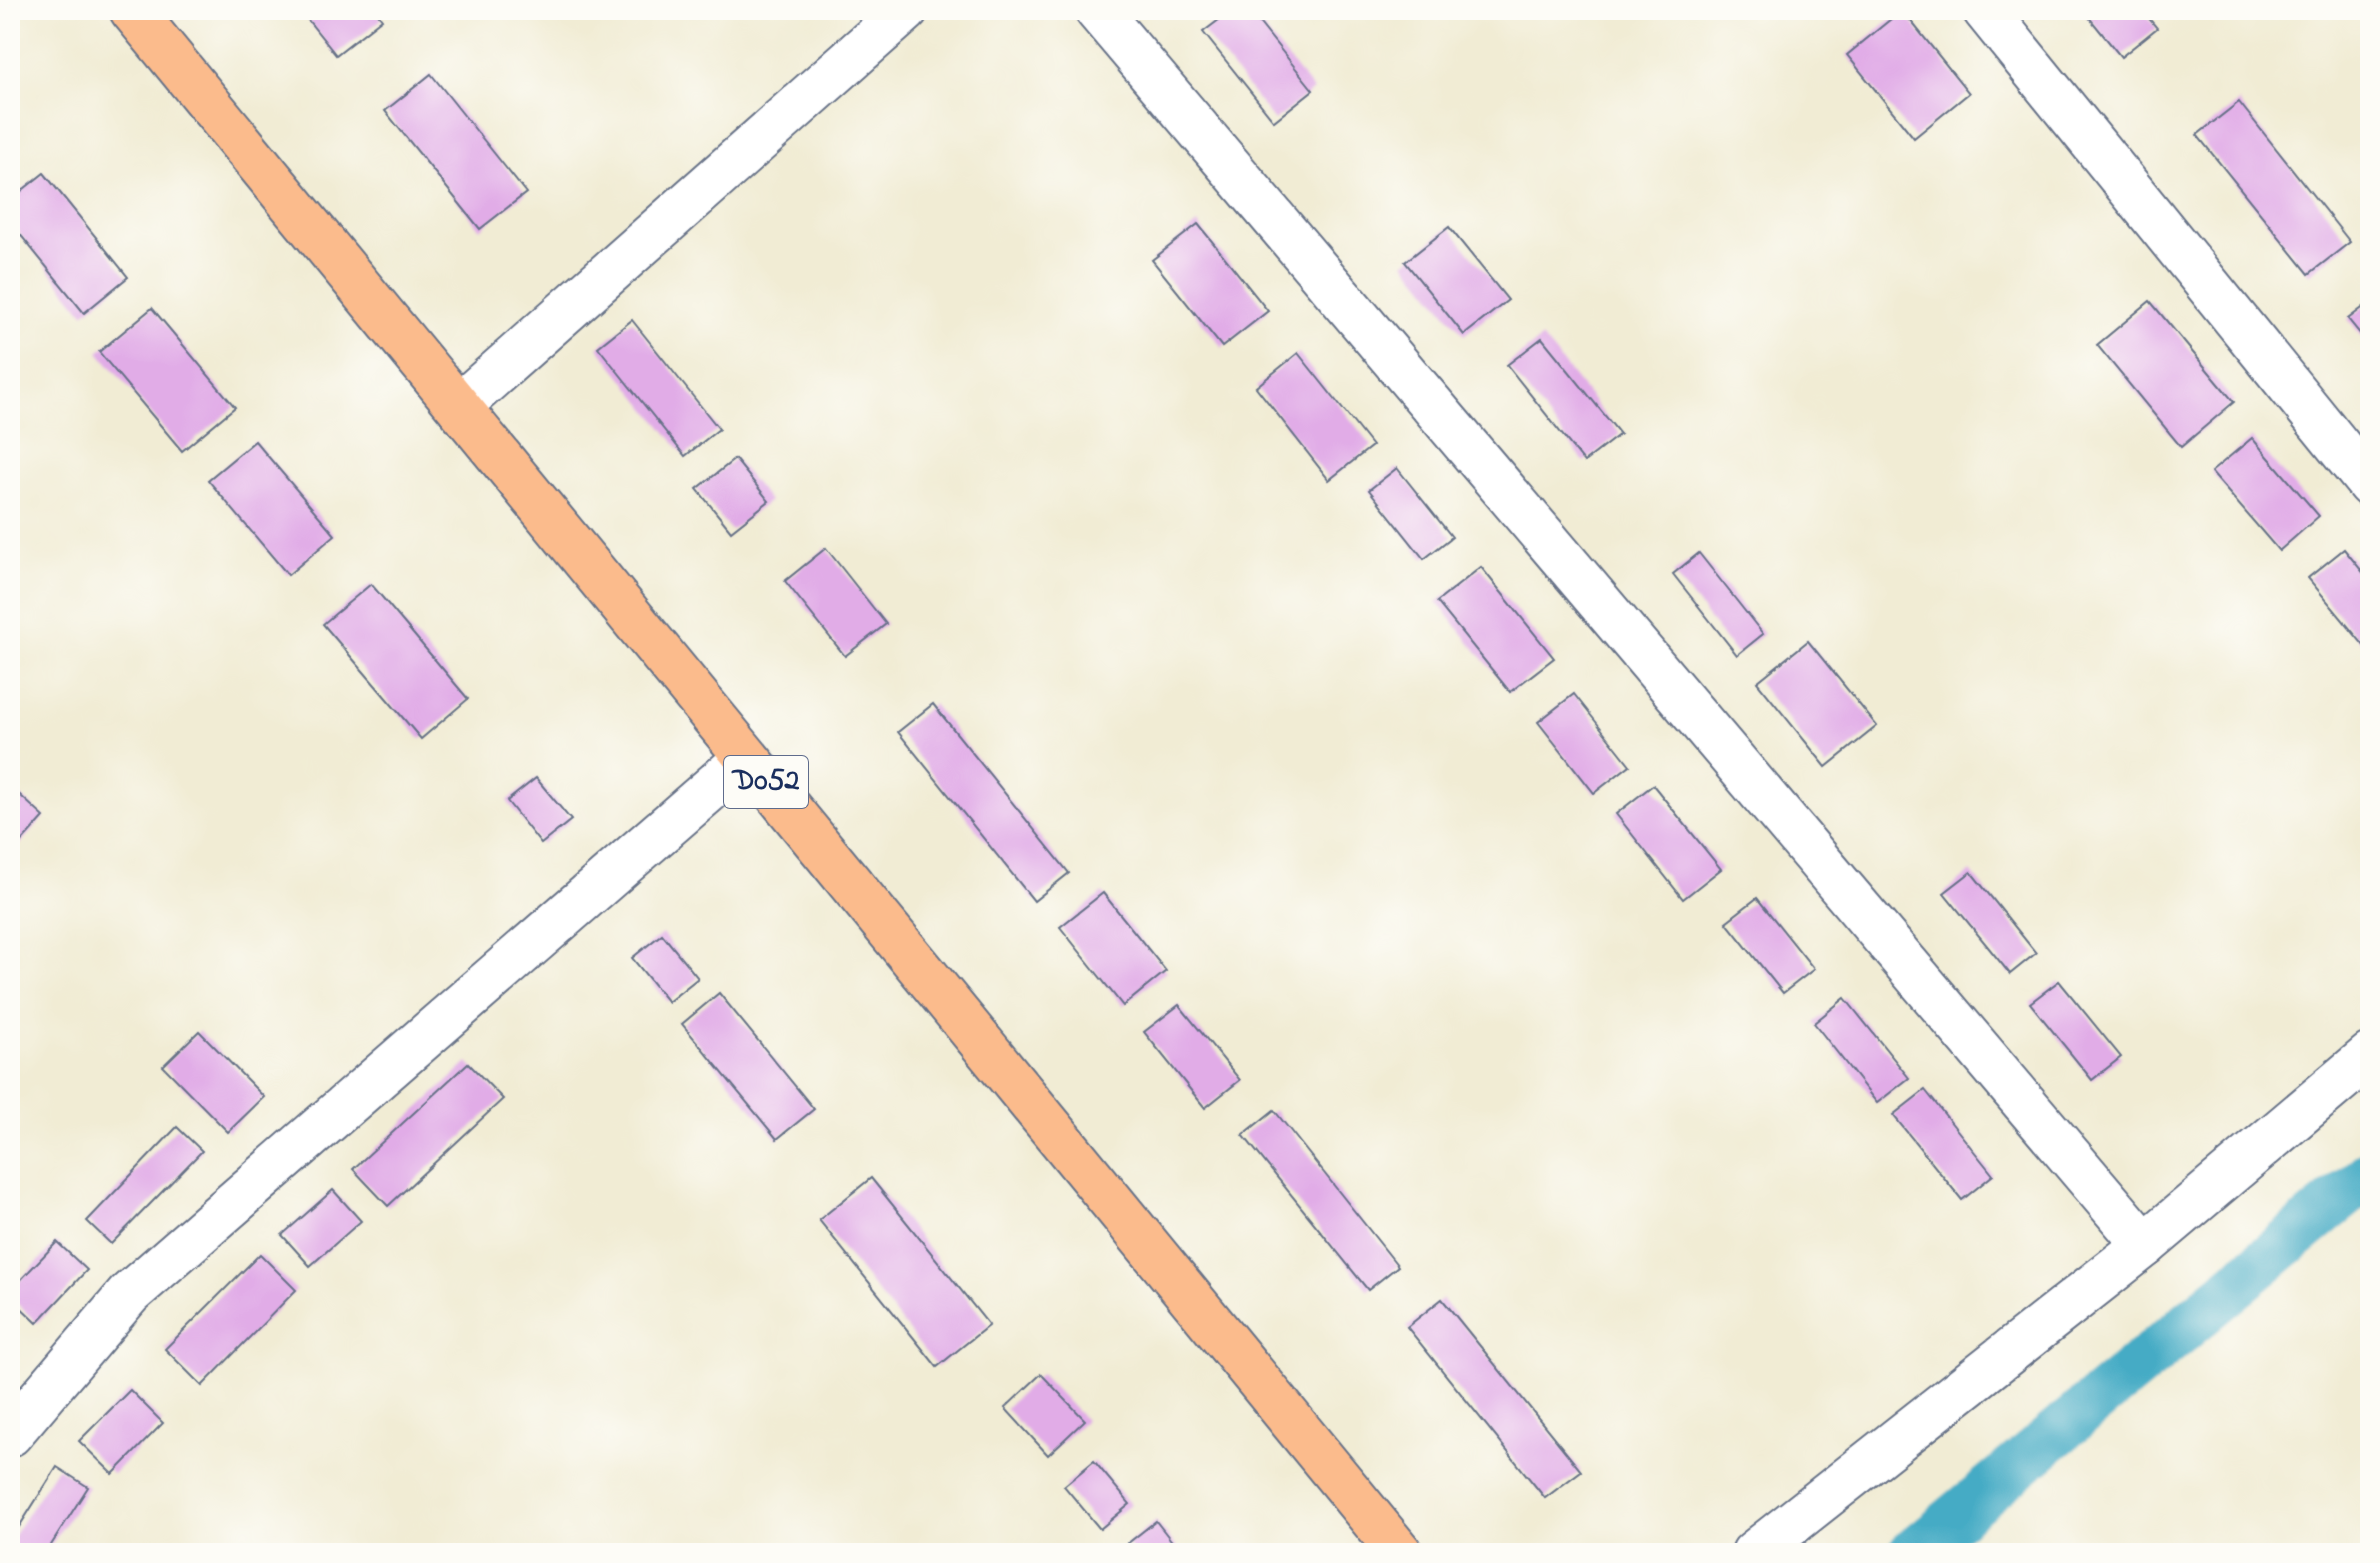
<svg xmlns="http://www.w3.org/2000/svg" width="2380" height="1563" font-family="'Indie Flower',sans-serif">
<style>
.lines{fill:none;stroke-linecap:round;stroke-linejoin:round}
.canal{stroke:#45abc5;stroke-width:48}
.building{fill:#e1ace7}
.minor-casing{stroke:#667187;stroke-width:48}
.primary-casing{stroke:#667187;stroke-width:48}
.minor{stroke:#fff;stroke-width:44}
.primary{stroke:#fbbb8c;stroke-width:44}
.labels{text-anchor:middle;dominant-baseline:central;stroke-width:6;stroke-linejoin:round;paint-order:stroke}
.shield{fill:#fdfcf7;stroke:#5f6c8c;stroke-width:2}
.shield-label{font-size:30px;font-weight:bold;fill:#1b2f5e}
</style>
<rect width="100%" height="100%" fill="#fdfcf7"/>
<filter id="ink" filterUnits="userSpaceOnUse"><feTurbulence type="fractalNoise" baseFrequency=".0125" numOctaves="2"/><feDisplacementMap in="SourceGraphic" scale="16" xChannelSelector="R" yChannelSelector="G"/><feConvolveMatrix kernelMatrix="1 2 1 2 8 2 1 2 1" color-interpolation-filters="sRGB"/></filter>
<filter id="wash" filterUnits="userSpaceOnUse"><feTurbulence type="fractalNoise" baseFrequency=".006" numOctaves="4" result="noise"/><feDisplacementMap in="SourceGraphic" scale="32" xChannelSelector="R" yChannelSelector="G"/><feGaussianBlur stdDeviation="1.8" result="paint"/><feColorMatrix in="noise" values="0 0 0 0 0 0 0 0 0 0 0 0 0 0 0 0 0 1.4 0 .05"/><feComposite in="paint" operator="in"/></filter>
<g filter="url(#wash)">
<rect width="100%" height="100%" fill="#f1ecd4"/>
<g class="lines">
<!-- canal -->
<path class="canal" d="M1912 1553 2370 1174"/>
</g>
<g id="blocks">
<!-- building -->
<g class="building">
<path d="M300 10H375L382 19 336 55Z"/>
<path d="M1232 10H1249L1313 90 1274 121 1203 32Z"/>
<path d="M1902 10 1969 93 1914 138 1847 55Z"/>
<path d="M2083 10H2142L2157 28 2121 57Z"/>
<path d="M431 74 526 193 480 229 385 111Z"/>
<path d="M2239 102 2350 242 2309 274 2197 135Z"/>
<path d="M44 173 128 277 84 313 10 222V200Z"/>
<path d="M1198 224 1268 311 1222 347 1152 260Z"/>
<path d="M1449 227 1508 300 1464 335 1405 262Z"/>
<path d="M2150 301 2234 402 2181 447 2097 345Z"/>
<path d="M2370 302V346L2348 319Z"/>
<path d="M152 308 235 407 182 451 99 352Z"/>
<path d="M632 320 719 429 685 456 598 347Z"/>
<path d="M1542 338 1620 434 1584 462 1507 365Z"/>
<path d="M1298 353 1372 446 1329 480 1256 387Z"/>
<path d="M2252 438 2319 516 2279 551 2211 472Z"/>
<path d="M255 441 335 535 288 575 208 480Z"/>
<path d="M735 459 769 501 731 531 697 489Z"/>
<path d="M1397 468 1452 537 1424 559 1369 490Z"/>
<path d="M826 548 886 624 845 656 785 581Z"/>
<path d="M2344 549 2370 581V653L2308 578Z"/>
<path d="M1699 553 1763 634 1737 655 1673 574Z"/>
<path d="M1481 567 1554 658 1510 692 1437 602Z"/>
<path d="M371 584 468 699 421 739 323 624Z"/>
<path d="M1808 641 1877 726 1826 767 1757 682Z"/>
<path d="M1574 694 1630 765 1594 793 1538 722Z"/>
<path d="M933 704 1069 873 1034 901 898 732Z"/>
<path d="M536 778 571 820 541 844 507 801Z"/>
<path d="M1653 785 1721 869 1683 899 1616 814Z"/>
<path d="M10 786 44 817 10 855Z"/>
<path d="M1971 872 2036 953 2010 974 1944 893Z"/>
<path d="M1103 893 1166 971 1123 1006 1060 927Z"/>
<path d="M1757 898 1814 969 1783 993 1726 922Z"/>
<path d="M662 934 698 978 668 1002 632 958Z"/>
<path d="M2059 981 2121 1057 2092 1080 2030 1003Z"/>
<path d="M719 993 814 1109 777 1139 682 1024Z"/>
<path d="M1845 998 1909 1078 1877 1103 1814 1023Z"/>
<path d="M1179 1005 1240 1080 1205 1108 1144 1032Z"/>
<path d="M199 1031 264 1097 228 1132 163 1066Z"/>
<path d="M468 1063 503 1099 388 1206 353 1169Z"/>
<path d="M1925 1090 1993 1175 1962 1200 1893 1115Z"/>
<path d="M1274 1110 1398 1266 1368 1290 1243 1135Z"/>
<path d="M177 1127 202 1151 111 1244 87 1221Z"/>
<path d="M871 1178 989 1325 937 1367 819 1220Z"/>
<path d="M333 1190 361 1221 310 1266 282 1235Z"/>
<path d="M57 1242 87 1270 37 1323 10 1297V1291Z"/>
<path d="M260 1254 296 1290 202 1386 165 1349Z"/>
<path d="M1442 1299 1581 1471 1545 1498 1407 1327Z"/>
<path d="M1041 1374 1085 1420 1048 1455 1005 1408Z"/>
<path d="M130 1390 163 1423 113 1474 79 1441Z"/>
<path d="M1094 1461 1130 1504 1100 1529 1064 1486Z"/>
<path d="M57 1467 88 1487 46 1553H10V1541Z"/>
<path d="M1156 1521 1181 1553H1134L1127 1544Z"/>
</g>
</g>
</g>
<g filter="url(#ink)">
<use href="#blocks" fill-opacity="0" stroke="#667187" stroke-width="2"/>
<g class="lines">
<defs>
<g id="minor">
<path d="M1097 10 2145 1245"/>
<path d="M1985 10 2370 485"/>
<path d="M460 405 906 10"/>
<path d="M10 1434 129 1294 746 758"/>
<path d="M1754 1553 2145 1245 2370 1055"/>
</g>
<path id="primary" d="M132 10C557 522 977 1039 1400 1553"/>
</defs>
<!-- minor casing -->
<use href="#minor" class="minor-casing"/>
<!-- primary casing -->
<use href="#primary" class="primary-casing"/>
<!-- minor -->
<use href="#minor" class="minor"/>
<!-- primary -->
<use href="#primary" class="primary"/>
</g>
</g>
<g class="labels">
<!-- shield labels -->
<rect class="shield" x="724" y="756" width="84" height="52" rx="6"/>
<g class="shield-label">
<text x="766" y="782">D052</text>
</g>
</g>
<!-- margin -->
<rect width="2380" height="1563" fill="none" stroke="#fdfcf7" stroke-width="40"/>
</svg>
